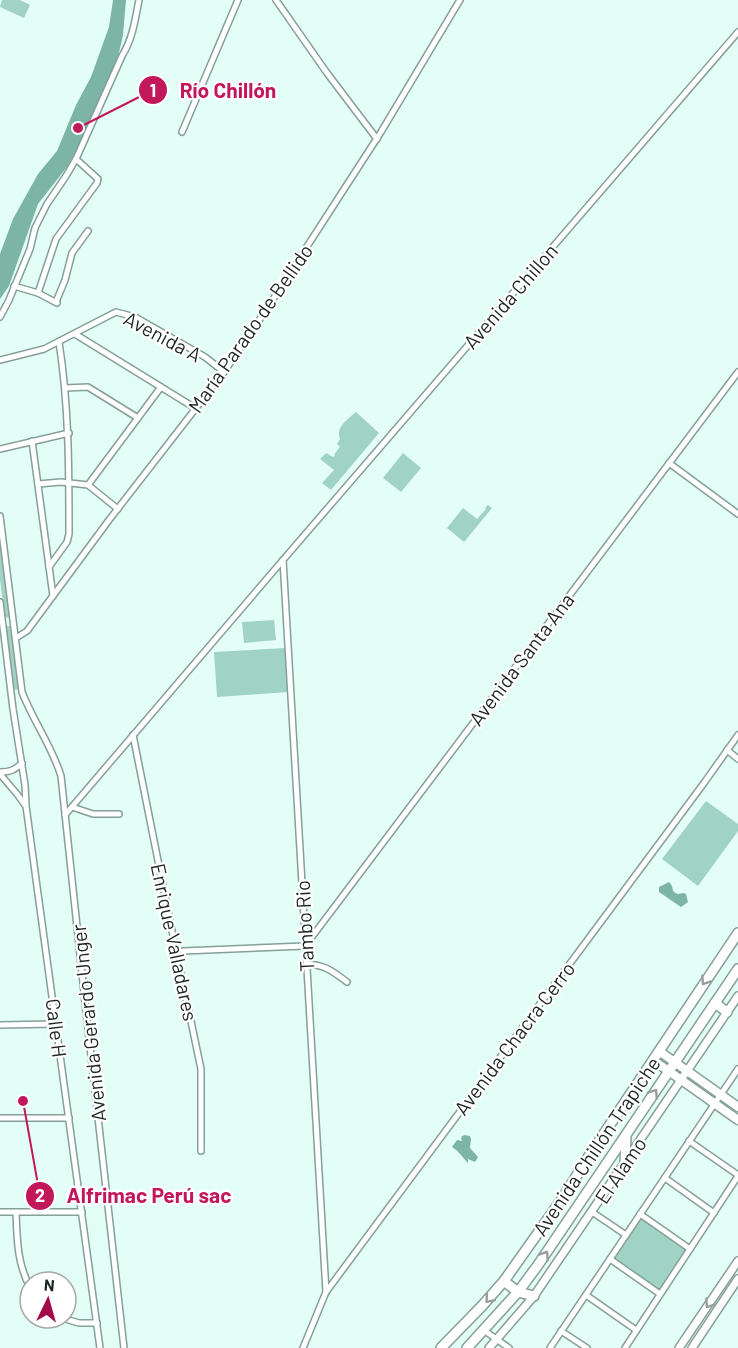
<svg xmlns="http://www.w3.org/2000/svg" width="738" height="1348" font-family="Barlow,sans-serif">
<style>
.green{fill:#a1d3c5}
.water{fill:#7cb4a5}
.lines{fill:none;stroke-linecap:round;stroke-linejoin:round}
.minor-casing{stroke:#869f98;stroke-width:8}
.tertiary-casing{stroke:#869f98;stroke-width:10}
.secondary-casing{stroke:#869f98;stroke-width:11}
.primary-casing{stroke:#869f98;stroke-width:12}
.minor{stroke:#fff;stroke-width:5}
.tertiary{stroke:#fff;stroke-width:7}
.secondary{stroke:#fff;stroke-width:8}
.primary{stroke:#fff;stroke-width:9}
.oneway{stroke:#999d9c}
.labels{text-anchor:middle;dominant-baseline:central;stroke-width:4.5;stroke-linejoin:round;paint-order:stroke}
.street-label{font-size:20px;fill:#1c2623;stroke:#fff}
.leader{fill:none;stroke:#c2185b;stroke-width:2}
.callout-dot{fill:#c2185b;stroke:#fff;stroke-width:2}
.mark-label{font-size:18px;text-anchor:middle;font-weight:bold;fill:#fff}
.callout-label{font-size:21px;text-anchor:middle;font-weight:bold;fill:#c2185b;stroke:#fff;stroke-width:4.5;stroke-linejoin:round;paint-order:stroke}
</style>
<rect width="100%" height="100%" fill="#e3fef6"/>
<!-- green -->
<g class="green">
<path d="M2 0H20L30 5 24 18 0 7Z"/>
<path d="M356 412 379 433 331 490 322 483 334 470 320 459 326 453 333 457 335 455V453L340 447 337 444 340 439C335 427 348 419 356 412Z"/>
<path d="M403 453 421 468 401 492 383 478Z"/>
<path d="M488 505 492 508 464 542 447 528 463 508 477 519 486 509 485 508Z"/>
<path d="M0 534 10 617 5 618 0 580Z"/>
<path d="M274 620 276 640 244 643 242 622Z"/>
<path d="M5 626H10L19 689 14 690Z"/>
<path d="M285 648 288 692 217 697 214 652Z"/>
<path d="M706 801 738 824V831L698 886 662 859Z"/>
<path d="M642 1218 686 1249 659 1290 613 1259Z"/>
</g>
<!-- water -->
<g class="water">
<path d="M113 0H126L123 35 118 57 80 144 67 167 38 204 9 286 0 299V254L13 219 38 174 57 151 76 105 91 77 109 27Z"/>
<path d="M669 882 672 886 673 891 677 894 684 893 686 894 688 902 681 907 659 892V887Z"/>
<path d="M464 1135 470 1136 471 1139 470 1148 478 1157 475 1162 468 1159V1163C462 1157 460 1152 452 1147L457 1140 462 1141 461 1138 462 1137H461Z"/>
</g>
<g class="lines">
<defs>
<g id="minor">
<path d="M276 0 327 73 377 139"/>
<path d="M182 132 238 0"/>
<path d="M14 286 38 293 57 303"/>
<path d="M38 293 56 239 97 183 98 179 76 159"/>
<path d="M56 302 65 280 72 253 88 231"/>
<path d="M0 317 9 300 30 249 35 228 47 204 66 176 76 159 122 56C133 38 135 20 139 0"/>
<path d="M75 334 195 408"/>
<path d="M0 360 44 349 116 312 135 317 205 357 224 372"/>
<path d="M65 388 88 387 138 418"/>
<path d="M32 441 53 596"/>
<path d="M0 449 69 433"/>
<path d="M669 463 738 514"/>
<path d="M38 484 61 482 88 485 118 509"/>
<path d="M88 485 161 387"/>
<path d="M0 516 22 692C33 721 52 746 61 776L86 1011 124 1348"/>
<path d="M283 560 326 1292"/>
<path d="M49 567 67 542 69 534C69 470 69 406 59 342"/>
<path d="M0 602 13 709 25 785 26 806 100 1348"/>
<path d="M16 638 27 631 109 520 224 372 266 310 381 132 460 0"/>
<path d="M133 735 171 926 201 1069V1151"/>
<path d="M727 750 738 759"/>
<path d="M0 772C10 772 15 770 22 763"/>
<path d="M0 774 17 794 25 805"/>
<path d="M72 807 93 814H119"/>
<path d="M65 815 283 560 738 32"/>
<path d="M183 951 305 946 738 372"/>
<path d="M306 964C326 965 332 971 347 982"/>
<path d="M0 1025 56 1024"/>
<path d="M0 1118H69"/>
<path d="M689 1141 738 1175"/>
<path d="M665 1178 714 1213"/>
<path d="M0 1212H82"/>
<path d="M16 1212C17 1238 17 1264 30 1287"/>
<path d="M592 1212 626 1235"/>
<path d="M640 1214 690 1249"/>
<path d="M610 1259 660 1294"/>
<path d="M586 1295 636 1330"/>
<path d="M62 1318 79 1323H97"/>
<path d="M485 1331 509 1348"/>
<path d="M561 1331 587 1348"/>
<path d="M303 1348 326 1292 704 783 738 735"/>
<path d="M550 1348 738 1069"/>
<path d="M625 1348 738 1176"/>
</g>
<g id="tertiary">
<path d="M489 1348 534 1296 738 996"/>
<path d="M679 1348 738 1261"/>
<path d="M692 1348 738 1279"/>
</g>
<g id="secondary">
<path d="M659 1051 738 1107"/>
<path d="M653 1060 738 1120"/>
</g>
<g id="primary">
<path d="M715 1003 727 1012"/>
<path d="M625 1163 626 1136"/>
<path d="M504 1281 518 1292 534 1296"/>
<path d="M441 1348 482 1306 504 1281 562 1199 591 1153 738 933"/>
<path d="M467 1348 518 1292 538 1265 738 969"/>
</g>
</defs>
<!-- minor casing -->
<use href="#minor" class="minor-casing"/>
<!-- tertiary casing -->
<use href="#tertiary" class="tertiary-casing"/>
<!-- secondary casing -->
<use href="#secondary" class="secondary-casing"/>
<!-- primary casing -->
<use href="#primary" class="primary-casing"/>
<!-- minor -->
<use href="#minor" class="minor"/>
<!-- tertiary -->
<use href="#tertiary" class="tertiary"/>
<!-- secondary -->
<use href="#secondary" class="secondary"/>
<!-- primary -->
<use href="#primary" class="primary"/>
</g>
<!-- one-way arrows -->
<defs><path id="oneway-chevron" d="M-2-3.5L2.5 0L-2 3.5" fill="none" stroke-width="1.6" stroke-linecap="round" stroke-linejoin="round" transform="scale(1.5)"/></defs>
<g class="oneway">
<use href="#oneway-chevron" transform="translate(705 981) rotate(124)"/>
<use href="#oneway-chevron" transform="translate(654 1093) rotate(-56)"/>
<use href="#oneway-chevron" transform="translate(545 1255) rotate(-56)"/>
<use href="#oneway-chevron" transform="translate(489 1299) rotate(130)"/>
<use href="#oneway-chevron" transform="translate(709 1304) rotate(124)"/>
</g>
<g class="labels">
<!-- street labels -->
<g class="street-label">
<text transform="translate(510 296) rotate(-49)">Avenida Chillon</text>
<text transform="translate(250 328) rotate(-55)">María Parado de Bellido</text>
<text transform="translate(163 336) rotate(28)">Avenida A</text>
<text transform="translate(521 659) rotate(-53)">Avenida Santa Ana</text>
<text transform="translate(304 926) rotate(-93)">Tambo Rio</text>
<text transform="translate(175 942) rotate(78)">Enrique Valladares</text>
<text transform="translate(88 1023) rotate(-96)">Avenida Gerardo Unger</text>
<text transform="translate(57 1028) rotate(83)">Calle H</text>
<text transform="translate(514 1038) rotate(-53)">Avenida Chacra Cerro</text>
<text transform="translate(596 1146) rotate(-56)">Avenida Chillón Trapiche</text>
<text transform="translate(620 1170) rotate(-56)">El Alamo</text>
</g>
</g>
<!-- callouts -->
<path class="leader" d="M78 128L153 90M23 1101L40 1196"/>
<g class="callout-dot">
<circle cx="78" cy="128" r="6"/>
<circle cx="23" cy="1101" r="6"/>
<circle cx="153" cy="90" r="15"/>
<circle cx="40" cy="1196" r="15"/>
</g>
<g class="mark-label">
<text x="153" y="97">1</text>
<text x="40" y="1202">2</text>
</g>
<g class="callout-label">
<text x="228" y="98">Río Chillón</text>
<text x="149" y="1203">Alfrimac Perú sac</text>
</g>
<!-- north arrow -->
<g transform="translate(48 1300) rotate(5)"><circle r="28" fill="#ffffff" stroke="#a4a8a7" stroke-width="1.5"/>
<path d="M0-4.5L10 22L0 15L-10 22Z" fill="#a30c4b"/>
<text y="-9" font-size="16" font-weight="bold" text-anchor="middle" fill="#1c2623">N</text>
</g>
</svg>
